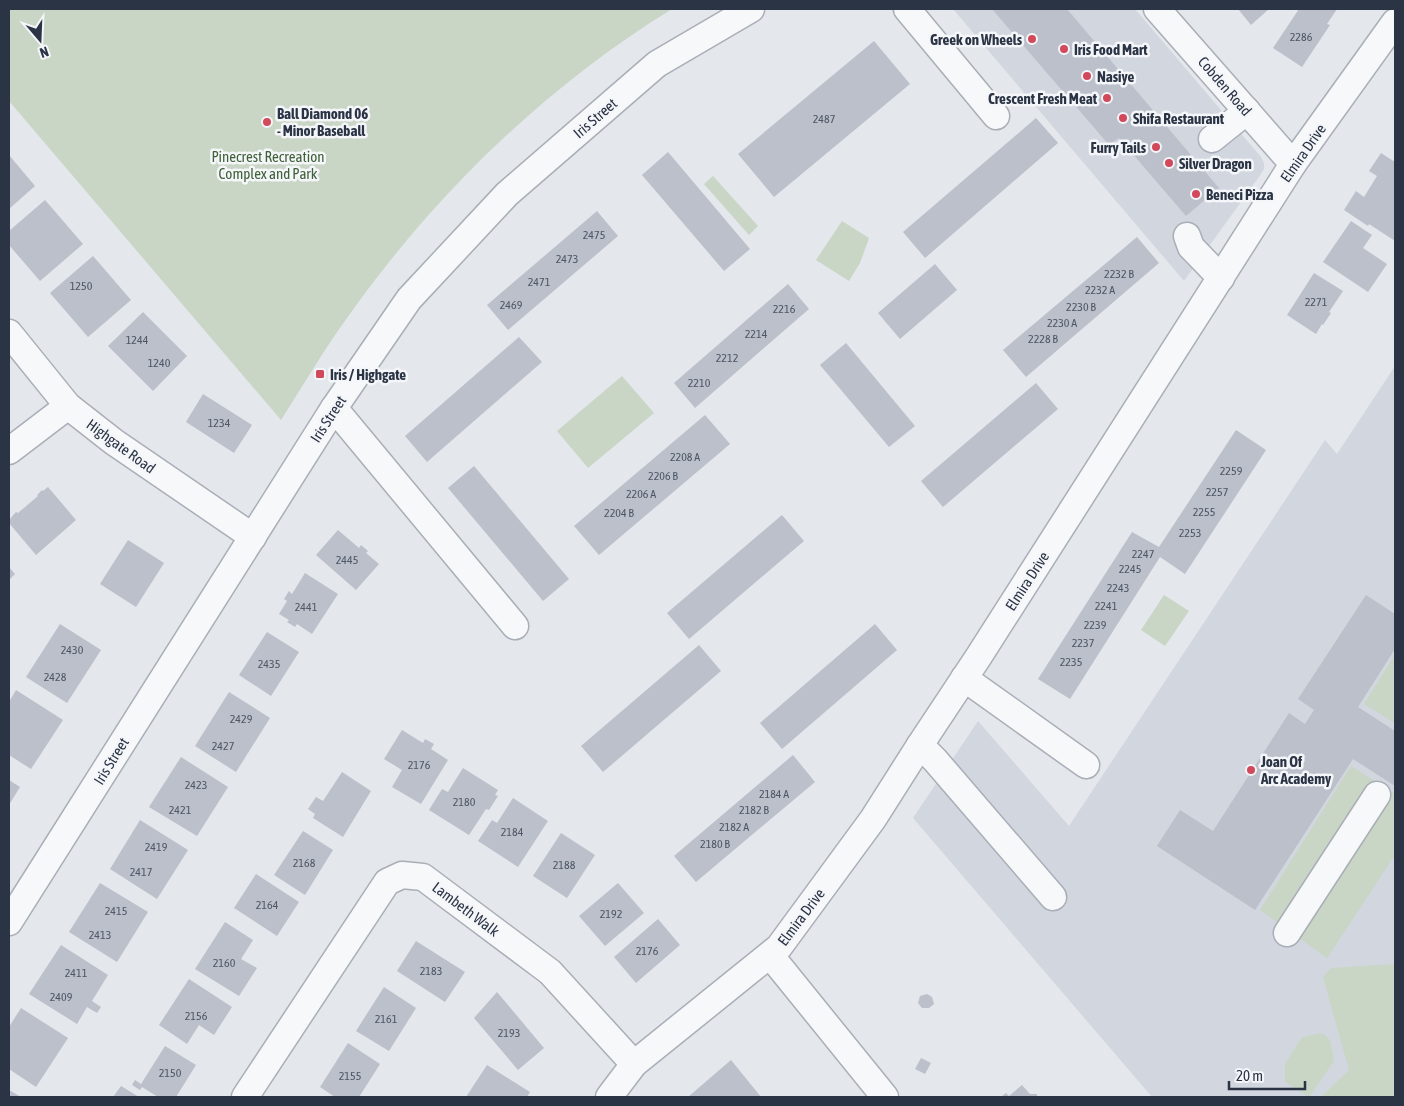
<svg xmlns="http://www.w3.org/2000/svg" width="1404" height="1106" font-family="'Asap Condensed',sans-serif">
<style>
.built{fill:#d2d6de}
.green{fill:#c9d6c5}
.building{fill:#bbc0ca}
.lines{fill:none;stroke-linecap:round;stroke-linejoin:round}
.minor-casing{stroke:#a9aeb7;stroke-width:29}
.minor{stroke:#f7f8fa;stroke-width:26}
.poi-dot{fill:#d1495b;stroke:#f4f6f9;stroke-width:2}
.labels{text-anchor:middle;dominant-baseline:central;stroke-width:5;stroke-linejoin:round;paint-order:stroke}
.number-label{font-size:12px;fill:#4f5766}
.poi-label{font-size:15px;font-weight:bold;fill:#2b3445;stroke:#f4f6f9;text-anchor:start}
.street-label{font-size:15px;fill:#2b3445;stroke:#f4f6f9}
.park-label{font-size:15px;fill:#3f6138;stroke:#f4f6f9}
</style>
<rect width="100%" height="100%" fill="#e4e7ec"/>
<!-- built -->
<g class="built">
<path d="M953 9H1135L1261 157 1264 163V169L1261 174 1184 281Z"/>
<path d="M1395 366V1097H1152L913 818 978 721 1069 826 1325 440 1337 454Z"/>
</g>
<!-- green -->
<g class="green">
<path d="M9 9H672C544 88 434 195 347 318 323 351 303 386 281 420L9 101Z"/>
<path d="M713 176 758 226 749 235 704 184Z"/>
<path d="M842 221 869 238 860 263 849 281 816 260Z"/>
<path d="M622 376 654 413 588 468 557 431Z"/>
<path d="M1164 595 1189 611 1165 646 1141 630Z"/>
<path d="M1395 655V723L1364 704Z"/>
<path d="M1351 766 1395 794V855L1327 958 1260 910Z"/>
<path d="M1395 964V1097H1321L1349 1070 1323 977 1331 968Z"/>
<path d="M1322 1033 1330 1040 1334 1061 1309 1097 1285 1082V1064L1302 1037Z"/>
</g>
<!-- building -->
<g class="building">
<path d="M992 9H1067L1219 188 1186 216 1119 138 1109 145Z"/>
<path d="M1238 9H1269L1251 25Z"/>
<path d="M1299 9H1337L1327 24 1330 25 1302 67 1273 48Z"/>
<path d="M874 41 910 84 774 197 738 154Z"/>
<path d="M1036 118 1058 143 925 258 903 232Z"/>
<path d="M668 152 750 249 724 271 642 175Z"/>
<path d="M1381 153 1395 162V241L1369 224 1368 226 1344 210 1356 191 1364 197 1377 176 1369 171Z"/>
<path d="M9 155 35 186 9 209Z"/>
<path d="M45 200 83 244 40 281 9 245V231Z"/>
<path d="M597 211 618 236 508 330 487 305Z"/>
<path d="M1351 221 1372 235 1363 248 1387 264 1368 292 1323 262Z"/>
<path d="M1137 237 1159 263 1026 377 1003 350Z"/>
<path d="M93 256 131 300 88 337 50 293Z"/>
<path d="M935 264 957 290 900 339 878 313Z"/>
<path d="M1314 273 1343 291 1329 312 1331 313 1323 325 1322 324 1316 334 1287 315Z"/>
<path d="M788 284 809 309 695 408 674 383Z"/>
<path d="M143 312 187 356 153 391 108 346Z"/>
<path d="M519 337 542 362 427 462 405 436Z"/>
<path d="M846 343 915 426 889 447 820 365Z"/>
<path d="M1036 383 1058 409 943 507 921 481Z"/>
<path d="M203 394 252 425 234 453 186 422Z"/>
<path d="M705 415 730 444 599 555 574 526Z"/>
<path d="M1236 430 1266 450 1185 574 1160 557 1070 699 1038 679 1132 532 1159 547Z"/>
<path d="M474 466 569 579 543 601 448 488Z"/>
<path d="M48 487 76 520 36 555 9 523V520L16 512 18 513 38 496 37 495 42 490 43 491Z"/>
<path d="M782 515 804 541 689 639 667 613Z"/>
<path d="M338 530 359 548 361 545 368 551 366 553 379 564 356 590 316 555Z"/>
<path d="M128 540 164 563 136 607 100 584Z"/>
<path d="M9 567 15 574 9 580Z"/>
<path d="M305 573 338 594 312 634 297 624 295 627 287 622 289 620 279 614 287 601 284 599 289 591 292 594Z"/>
<path d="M1366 595 1395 614V649L1358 707 1395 731V786L1353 759 1255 910 1157 846 1180 810 1213 831 1289 713 1305 724 1314 710 1298 699Z"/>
<path d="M60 624 101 650 67 703 26 677Z"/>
<path d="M875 624 897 650 782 749 760 723Z"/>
<path d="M267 632 299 652 271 696 239 675Z"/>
<path d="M699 645 721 671 603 772 581 746Z"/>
<path d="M16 690 63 720 31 769 9 755V702Z"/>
<path d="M229 692 270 718 236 772 195 746Z"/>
<path d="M402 730 423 743 425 739 434 744 431 749 448 760 421 804 392 787 402 770 384 759Z"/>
<path d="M793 755 815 782 696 882 674 856Z"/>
<path d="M181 757 228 787 197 836 149 807Z"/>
<path d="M463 768 498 790 495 795 498 796 489 810 486 809 469 835 429 810 442 789 448 792Z"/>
<path d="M342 772 371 791 343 837 313 818 315 814 308 809 316 797 323 801Z"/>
<path d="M9 780 20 787 9 805Z"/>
<path d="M513 798 548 821 518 867 478 841 492 820 497 823Z"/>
<path d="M140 820 188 850 157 899 110 869Z"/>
<path d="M303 831 333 850 305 895 274 875Z"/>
<path d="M561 833 595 855 567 898 533 876Z"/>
<path d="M256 874 299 902 277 936 234 908Z"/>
<path d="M100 883 148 912 117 962 69 932Z"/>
<path d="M618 883 644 913 605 946 579 916Z"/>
<path d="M658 919 680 945 636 983 614 957Z"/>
<path d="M225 922 253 940 241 959 257 968 239 996 195 969Z"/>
<path d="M416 941 465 972 445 1002 397 971Z"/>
<path d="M61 945 108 975 92 1001 101 1007 97 1013 87 1007 77 1024 29 994Z"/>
<path d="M189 979 232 1007 214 1035 199 1025 187 1044 159 1025Z"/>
<path d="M384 987 416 1008 389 1051 356 1031Z"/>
<path d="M497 992 544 1048 518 1070 474 1018Z"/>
<path d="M927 994 932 997 934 1004 929 1008H922L918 1003 920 996Z"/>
<path d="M21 1008 68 1038 36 1087 9 1069V1027Z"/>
<path d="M348 1043 380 1064 359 1097H335L320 1087Z"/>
<path d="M165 1046 196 1065 176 1097H158L142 1087 140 1090 132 1085 135 1080 141 1084Z"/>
<path d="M921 1058 931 1063 925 1074 915 1069Z"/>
<path d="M731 1060 761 1097H688Z"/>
<path d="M487 1065 530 1092 527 1097H466Z"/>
<path d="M1022 1085 1030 1094H1037V1097H1001L1006 1093 1009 1096Z"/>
<path d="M121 1086 139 1097H113Z"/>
<path d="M9 1090 21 1097H9Z"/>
</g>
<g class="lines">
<defs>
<g id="minor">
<path d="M907 9 996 116"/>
<path d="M1157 9 1293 164"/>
<path d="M1212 139 1247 111"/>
<path d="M1187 236 1191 247 1221 278"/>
<path d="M9 333 68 406 114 442 253 537"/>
<path d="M334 408 515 626"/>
<path d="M9 451 68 406"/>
<path d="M964 678 1086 765"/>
<path d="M920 745 935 760 1053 897"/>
<path d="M9 922 334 408 409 299 507 194 657 64 751 9"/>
<path d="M1287 933 1377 795"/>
<path d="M770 955 885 1097"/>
<path d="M245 1097 387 882 402 875 423 877 550 972 634 1064"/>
<path d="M609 1097 634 1064 779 947 873 819 920 745 979 656 1293 164 1395 22"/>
</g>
</defs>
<!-- minor casing -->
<use href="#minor" class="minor-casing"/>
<!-- minor -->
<use href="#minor" class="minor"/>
</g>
<!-- markers -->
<g class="poi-dot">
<circle cx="1032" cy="39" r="5"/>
<circle cx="1064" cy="49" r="5"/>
<circle cx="1087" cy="76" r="5"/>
<circle cx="1107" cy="98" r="5"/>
<circle cx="1123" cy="118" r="5"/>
<circle cx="267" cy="122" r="5"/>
<circle cx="1156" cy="147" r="5"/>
<circle cx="1169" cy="163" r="5"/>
<circle cx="1196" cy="194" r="5"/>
<rect x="315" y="369" width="10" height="10" rx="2.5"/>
<circle cx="1251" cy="770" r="5"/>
</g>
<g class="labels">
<!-- number labels -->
<g class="number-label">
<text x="1301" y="37">2286</text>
<text x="824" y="119">2487</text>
<text x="594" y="235">2475</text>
<text x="567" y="259">2473</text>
<text x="1119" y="274">2232 B</text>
<text x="539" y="282">2471</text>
<text x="81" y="286">1250</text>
<text x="1100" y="290">2232 A</text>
<text x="1316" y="302">2271</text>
<text x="511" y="305">2469</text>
<text x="1081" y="307">2230 B</text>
<text x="784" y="309">2216</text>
<text x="1062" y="323">2230 A</text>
<text x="756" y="334">2214</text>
<text x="1043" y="339">2228 B</text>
<text x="137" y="340">1244</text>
<text x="727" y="358">2212</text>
<text x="159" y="363">1240</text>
<text x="699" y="383">2210</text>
<text x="219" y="423">1234</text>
<text x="685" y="457">2208 A</text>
<text x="1231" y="471">2259</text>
<text x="663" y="476">2206 B</text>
<text x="1217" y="492">2257</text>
<text x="641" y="494">2206 A</text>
<text x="1204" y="512">2255</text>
<text x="619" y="513">2204 B</text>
<text x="1190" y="533">2253</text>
<text x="1143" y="554">2247</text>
<text x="347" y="560">2445</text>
<text x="1130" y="569">2245</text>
<text x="1118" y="588">2243</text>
<text x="1106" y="606">2241</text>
<text x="306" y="607">2441</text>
<text x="1095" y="625">2239</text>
<text x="1083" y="643">2237</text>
<text x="72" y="650">2430</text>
<text x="1071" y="662">2235</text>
<text x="269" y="664">2435</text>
<text x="55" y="677">2428</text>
<text x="241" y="719">2429</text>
<text x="223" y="746">2427</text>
<text x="419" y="765">2176</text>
<text x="196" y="785">2423</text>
<text x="774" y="794">2184 A</text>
<text x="464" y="802">2180</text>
<text x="180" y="810">2421</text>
<text x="754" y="810">2182 B</text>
<text x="734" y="827">2182 A</text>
<text x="512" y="832">2184</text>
<text x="715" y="844">2180 B</text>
<text x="156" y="847">2419</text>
<text x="304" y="863">2168</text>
<text x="564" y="865">2188</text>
<text x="141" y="872">2417</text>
<text x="267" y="905">2164</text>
<text x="116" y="911">2415</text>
<text x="611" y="914">2192</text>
<text x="100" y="935">2413</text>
<text x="647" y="951">2176</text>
<text x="224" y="963">2160</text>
<text x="431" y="971">2183</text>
<text x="76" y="973">2411</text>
<text x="61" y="997">2409</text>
<text x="196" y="1016">2156</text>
<text x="386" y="1019">2161</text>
<text x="509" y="1033">2193</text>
<text x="170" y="1073">2150</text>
<text x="350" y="1076">2155</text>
</g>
<!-- poi labels -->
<g class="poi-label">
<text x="1022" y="39" text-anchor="end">Greek on Wheels</text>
<text x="1074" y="49">Iris Food Mart</text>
<text x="1097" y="76">Nasiye</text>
<text x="1097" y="98" text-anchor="end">Crescent Fresh Meat</text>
<text x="277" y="113">Ball Diamond 06<tspan x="277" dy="17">- Minor Baseball</tspan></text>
<text x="1133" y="118">Shifa Restaurant</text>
<text x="1146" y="147" text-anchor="end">Furry Tails</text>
<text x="1179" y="163">Silver Dragon</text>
<text x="1206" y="194">Beneci Pizza</text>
<text x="330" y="374">Iris / Highgate</text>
<text x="1261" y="761">Joan Of<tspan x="1261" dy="17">Arc Academy</tspan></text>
</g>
<!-- street labels -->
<g class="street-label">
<text transform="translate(1225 86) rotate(49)">Cobden Road</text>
<text transform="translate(595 118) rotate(-41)">Iris Street</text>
<text transform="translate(1303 153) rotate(-55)">Elmira Drive</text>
<text transform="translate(328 419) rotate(-57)">Iris Street</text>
<text transform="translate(121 446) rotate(36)">Highgate Road</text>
<text transform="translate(1027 581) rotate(-57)">Elmira Drive</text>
<text transform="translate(111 761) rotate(-58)">Iris Street</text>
<text transform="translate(466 909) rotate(37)">Lambeth Walk</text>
<text transform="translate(801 917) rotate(-53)">Elmira Drive</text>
</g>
<!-- park labels -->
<g class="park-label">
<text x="268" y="156">Pinecrest Recreation<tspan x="268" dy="17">Complex and Park</tspan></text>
</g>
</g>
<!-- border -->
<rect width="1404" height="1106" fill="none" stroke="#2b3445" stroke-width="20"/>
<!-- north arrow -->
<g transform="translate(40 40) rotate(161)" stroke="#f4f6f9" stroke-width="4" paint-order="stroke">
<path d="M0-4L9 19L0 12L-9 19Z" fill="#2b3445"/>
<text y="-8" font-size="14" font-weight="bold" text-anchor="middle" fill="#2b3445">N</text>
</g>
<!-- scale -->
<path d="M1229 1081v8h76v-8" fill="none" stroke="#2b3445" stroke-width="2.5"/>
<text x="1236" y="1081" font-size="15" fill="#2b3445" stroke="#f4f6f9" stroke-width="4" paint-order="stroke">20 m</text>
</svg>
